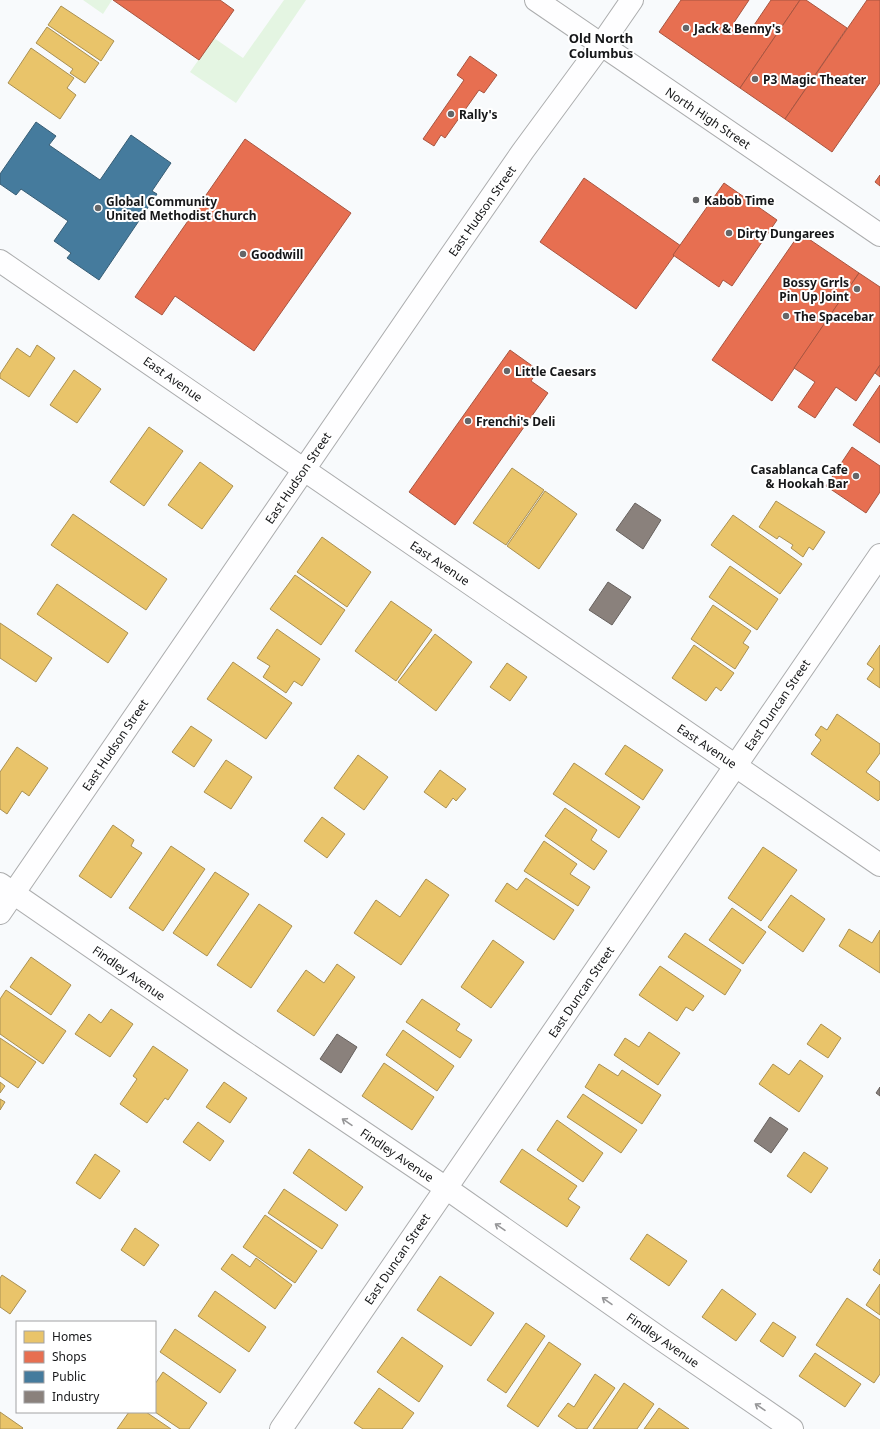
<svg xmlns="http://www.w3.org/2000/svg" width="880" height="1429" font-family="'Noto Sans',sans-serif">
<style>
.green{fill:#e4f5e2}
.homes{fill:#e9c46a;stroke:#aa9052}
.shops{fill:#e76f51;stroke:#a85540}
.public{fill:#457b9d;stroke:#375d75}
.industry{fill:#8a817c;stroke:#67615e}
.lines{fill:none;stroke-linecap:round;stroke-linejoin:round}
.minor-casing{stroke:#acadae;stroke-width:24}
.major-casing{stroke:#acadae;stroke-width:24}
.minor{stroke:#fefeff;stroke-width:22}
.major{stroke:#fefeff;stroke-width:22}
.oneway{stroke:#969698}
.poi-dot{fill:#656668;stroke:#fff;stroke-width:1.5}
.labels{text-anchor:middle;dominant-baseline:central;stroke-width:4;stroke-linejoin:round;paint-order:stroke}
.poi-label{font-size:12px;font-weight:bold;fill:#161719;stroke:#fff;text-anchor:start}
.street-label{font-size:12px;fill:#161719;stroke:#fff}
.neighbourhood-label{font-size:13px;font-weight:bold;fill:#161719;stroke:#fff}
</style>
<rect width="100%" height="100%" fill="#f8fafc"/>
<!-- green -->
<g class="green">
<path d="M83 0H112L103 14Z"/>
<path d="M284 0H306L236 103 190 72 214 38 243 58Z"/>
</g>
<!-- homes -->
<g class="homes">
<path d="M61 6 114 41 101 61 48 25Z"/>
<path d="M47 27 99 63 85 83 70 73 73 69 36 43Z"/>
<path d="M31 48 74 78 67 88 76 95 60 119 8 83Z"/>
<path d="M37 345 55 358 29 397 0 378V374L17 348 30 357Z"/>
<path d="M74 370 101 389 77 423 50 405Z"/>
<path d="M149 427 183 451 144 506 110 482Z"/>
<path d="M200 462 233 486 202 529 168 505Z"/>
<path d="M512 468 544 490 506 545 473 523Z"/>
<path d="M545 491 577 514 539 569 507 546Z"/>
<path d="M776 501 825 532 813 550 809 547 803 557 791 548 793 545 779 536 777 539 759 527Z"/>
<path d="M73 514 167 579 146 610 51 545Z"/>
<path d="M733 515 802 564 780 594 711 545Z"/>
<path d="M322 537 371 572 347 607 297 572Z"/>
<path d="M730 566 778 599 757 630 709 597Z"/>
<path d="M295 575 345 610 321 645 270 609Z"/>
<path d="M57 584 128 633 108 663 37 614Z"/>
<path d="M391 601 432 630 396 681 355 651Z"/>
<path d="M713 605 751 631 743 643 749 647 735 669 691 639Z"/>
<path d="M0 623 52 658 36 682 0 658Z"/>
<path d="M277 629 320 659 302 686 294 681 286 693 263 677 270 666 257 658Z"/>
<path d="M435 634 472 662 436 711 398 682Z"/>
<path d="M694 645 734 673 721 691 716 687 706 701 672 678Z"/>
<path d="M880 645V688L867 679 874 669 867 664Z"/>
<path d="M233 662 292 703 266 739 207 699Z"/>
<path d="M507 663 527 677 510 701 490 687Z"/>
<path d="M837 714 880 744V753L866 772 880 782V799L878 801 811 754 821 740 815 735 821 726 827 730Z"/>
<path d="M191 726 212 740 194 767 172 752Z"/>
<path d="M625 745 663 770 643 800 605 774Z"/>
<path d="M17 747 48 768 29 796 22 791 7 814 0 809V772Z"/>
<path d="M358 755 388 777 364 810 334 788Z"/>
<path d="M226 760 252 777 231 809 204 792Z"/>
<path d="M574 763 640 807 619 838 553 794Z"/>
<path d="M440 770 466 789 456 801 453 798 446 808 424 792Z"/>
<path d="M565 808 597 830 591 840 607 851 594 870 545 836Z"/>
<path d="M322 817 345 834 327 858 304 841Z"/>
<path d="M113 825 134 840 131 846 142 853 111 898 79 876Z"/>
<path d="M544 841 577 864 570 874 590 887 578 906 524 871Z"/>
<path d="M171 846 205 869 163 931 129 908Z"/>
<path d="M763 847 797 870 761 921 728 898Z"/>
<path d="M215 872 249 894 207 956 173 933Z"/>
<path d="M526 878 574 910 554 940 495 901 507 883 517 890Z"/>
<path d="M426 879 449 895 401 965 354 933 376 900 400 917Z"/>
<path d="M791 895 825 919 803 952 768 927Z"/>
<path d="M259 904 292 926 251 988 217 965Z"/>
<path d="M732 908 766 932 743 964 709 940Z"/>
<path d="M849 929 872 943 880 930V973L839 946Z"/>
<path d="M685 933 741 970 725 995 668 957Z"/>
<path d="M493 940 524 962 491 1008 461 987Z"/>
<path d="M31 957 71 985 51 1015 10 987Z"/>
<path d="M337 964 355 977 314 1036 277 1011 306 970 324 983Z"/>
<path d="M660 966 704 996 693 1011 686 1007 677 1021 639 995Z"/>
<path d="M6 990 66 1031 43 1064 0 1034V999Z"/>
<path d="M422 999 460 1024 456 1030 472 1040 460 1058 406 1022Z"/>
<path d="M111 1009 133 1024 110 1057 75 1034 89 1014 101 1023Z"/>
<path d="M821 1024 841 1038 828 1058 807 1044Z"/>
<path d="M403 1030 454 1066 437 1091 386 1055Z"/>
<path d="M649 1032 680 1053 658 1085 614 1055 625 1038 639 1047Z"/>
<path d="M0 1038 36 1062 18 1088 0 1076Z"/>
<path d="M153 1046 188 1070 168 1100 165 1098 147 1123 120 1104 137 1079 133 1076Z"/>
<path d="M800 1060 823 1076 799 1112 759 1084 773 1064 789 1075Z"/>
<path d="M384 1063 434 1097 412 1130 362 1096Z"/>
<path d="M599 1064 618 1076 622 1070 661 1095 642 1124 585 1087Z"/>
<path d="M0 1082 5 1086 0 1093Z"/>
<path d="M224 1082 247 1098 230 1123 206 1107Z"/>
<path d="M583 1094 637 1130 621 1153 567 1117Z"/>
<path d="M0 1099 5 1102 0 1110Z"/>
<path d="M557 1120 603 1153 583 1182 537 1150Z"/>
<path d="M198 1122 224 1141 210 1161 183 1142Z"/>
<path d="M309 1149 363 1187 346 1211 293 1173Z"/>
<path d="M522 1149 577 1186 568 1199 580 1207 567 1227 500 1182Z"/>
<path d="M804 1152 828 1168 811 1193 787 1176Z"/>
<path d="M95 1154 120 1171 100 1199 76 1183Z"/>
<path d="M284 1189 338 1225 322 1249 268 1213Z"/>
<path d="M265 1215 317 1251 295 1283 243 1247Z"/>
<path d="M135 1228 159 1245 144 1266 121 1250Z"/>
<path d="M647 1234 687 1261 669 1286 630 1259Z"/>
<path d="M232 1254 250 1267 256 1258 292 1285 275 1309 221 1269Z"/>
<path d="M880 1259V1275L873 1270Z"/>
<path d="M2 1275 26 1291 10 1314 0 1307V1278Z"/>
<path d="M440 1276 494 1313 471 1346 417 1310Z"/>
<path d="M880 1284V1315L866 1305Z"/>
<path d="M722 1289 756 1314 736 1341 702 1317Z"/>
<path d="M215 1291 266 1327 249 1352 198 1316Z"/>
<path d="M847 1298 880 1320V1374L874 1383 816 1345Z"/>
<path d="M773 1322 796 1337 783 1357 760 1341Z"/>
<path d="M526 1323 545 1336 506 1393 487 1380Z"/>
<path d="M175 1329 236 1370 220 1393 160 1352Z"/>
<path d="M402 1337 443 1366 419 1402 377 1372Z"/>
<path d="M549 1342 581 1364 538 1427 507 1406Z"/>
<path d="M815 1353 861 1384 845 1407 799 1376Z"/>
<path d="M163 1372 207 1403 189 1429H180L155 1412V1384Z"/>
<path d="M595 1374 615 1388 587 1429H577L558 1416 568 1403 574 1407Z"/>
<path d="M624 1383 654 1404 637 1429H593Z"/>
<path d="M379 1388 414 1413 402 1429H363L354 1423Z"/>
<path d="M659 1408 689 1429H644Z"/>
<path d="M0 1412 23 1428 22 1429H0Z"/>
<path d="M129 1412H146L171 1429H117Z"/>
</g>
<!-- shops -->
<g class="shops">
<path d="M113 0H220L234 10 199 60Z"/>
<path d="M681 0H749L733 24 748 34 771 0H800L740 88 659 32Z"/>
<path d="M800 0H806L847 28 785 119 740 88Z"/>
<path d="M867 0H880V83L832 152 785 119Z"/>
<path d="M470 56 497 75 484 93 479 90 445 138 441 135 434 146 423 139 464 80 457 75Z"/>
<path d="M245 139 351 213 254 351 175 296 162 315 135 297Z"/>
<path d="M880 175V186L875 182Z"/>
<path d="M584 178 681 246 636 309 540 242Z"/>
<path d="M724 183 777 220 732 286 723 280 719 287 673 255Z"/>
<path d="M800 233 859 273 772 401 712 360Z"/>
<path d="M859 273 880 287V365L856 401 836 387 815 418 798 407 815 382 794 368Z"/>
<path d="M510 350 538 370 531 381 548 393 455 525 409 492Z"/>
<path d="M880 365V377L875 373Z"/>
<path d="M880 385V443L853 425Z"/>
<path d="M852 447 880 466V492L866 513 826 486Z"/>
</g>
<!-- public -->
<path class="public" d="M36 122 56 136 49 145 100 180 131 135 171 163 152 191 157 194 99 280 67 258 71 253 54 241 68 221 21 189 16 195 0 184V174Z"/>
<!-- industry -->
<g class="industry">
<path d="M635 503 661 520 643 549 616 530Z"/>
<path d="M608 582 631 597 612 625 589 610Z"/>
<path d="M337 1034 357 1047 341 1073 320 1059Z"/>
<path d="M880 1087V1096L876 1093Z"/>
<path d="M770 1117 788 1129 771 1153 754 1141Z"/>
</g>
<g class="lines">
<defs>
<g id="minor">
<path d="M601 45 632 0"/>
<path d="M0 261 880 865"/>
<path d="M0 884 231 1043 446 1188 661 1339 792 1429"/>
<path d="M281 1429 880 555"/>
</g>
<g id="major">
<path d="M536 0 880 235"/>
<path d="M0 913 449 258 523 151 601 45"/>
</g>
</defs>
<!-- minor casing -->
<use href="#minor" class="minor-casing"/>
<!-- major casing -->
<use href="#major" class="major-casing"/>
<!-- minor -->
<use href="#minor" class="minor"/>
<!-- major -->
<use href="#major" class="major"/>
</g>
<!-- one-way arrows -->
<defs><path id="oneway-shaft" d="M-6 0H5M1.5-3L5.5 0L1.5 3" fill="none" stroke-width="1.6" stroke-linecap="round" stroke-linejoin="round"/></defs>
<g class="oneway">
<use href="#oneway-shaft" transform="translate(347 1122) rotate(-146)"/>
<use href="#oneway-shaft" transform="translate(500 1227) rotate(-146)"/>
<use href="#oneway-shaft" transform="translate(607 1301) rotate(-145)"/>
<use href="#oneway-shaft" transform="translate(760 1407) rotate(-146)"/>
</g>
<!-- markers -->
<g class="poi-dot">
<circle cx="686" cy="28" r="4"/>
<circle cx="755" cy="79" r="4"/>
<circle cx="451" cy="114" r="4"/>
<circle cx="696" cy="200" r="4"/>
<circle cx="98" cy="208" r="4"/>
<circle cx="729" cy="233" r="4"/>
<circle cx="243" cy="254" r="4"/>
<circle cx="857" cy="289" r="4"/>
<circle cx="786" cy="316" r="4"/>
<circle cx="507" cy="371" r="4"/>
<circle cx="468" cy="421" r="4"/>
<circle cx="856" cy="476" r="4"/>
</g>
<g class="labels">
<!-- poi labels -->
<g class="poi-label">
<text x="694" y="28">Jack &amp; Benny's</text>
<text x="763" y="79">P3 Magic Theater</text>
<text x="459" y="114">Rally's</text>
<text x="704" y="200">Kabob Time</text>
<text x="106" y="201">Global Community<tspan x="106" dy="14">United Methodist Church</tspan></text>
<text x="737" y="233">Dirty Dungarees</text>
<text x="251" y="254">Goodwill</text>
<text x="849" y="282" text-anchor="end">Bossy Grrls<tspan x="849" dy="14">Pin Up Joint</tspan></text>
<text x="794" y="316">The Spacebar</text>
<text x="515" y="371">Little Caesars</text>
<text x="476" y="421">Frenchi's Deli</text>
<text x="848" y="469" text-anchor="end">Casablanca Cafe<tspan x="848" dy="14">&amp; Hookah Bar</tspan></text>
</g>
<!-- street labels -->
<g class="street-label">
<text transform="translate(708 118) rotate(34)">North High Street</text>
<text transform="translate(482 211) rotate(-55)">East Hudson Street</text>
<text transform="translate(173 379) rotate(35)">East Avenue</text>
<text transform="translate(298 478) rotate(-56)">East Hudson Street</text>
<text transform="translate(440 563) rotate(34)">East Avenue</text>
<text transform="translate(777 705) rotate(-56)">East Duncan Street</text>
<text transform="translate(115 745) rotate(-56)">East Hudson Street</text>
<text transform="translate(707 746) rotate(34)">East Avenue</text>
<text transform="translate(129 973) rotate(35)">Findley Avenue</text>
<text transform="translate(581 992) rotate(-56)">East Duncan Street</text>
<text transform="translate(397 1155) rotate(34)">Findley Avenue</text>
<text transform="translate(397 1259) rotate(-56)">East Duncan Street</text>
<text transform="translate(663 1340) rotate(35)">Findley Avenue</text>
</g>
<!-- neighbourhood labels -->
<g class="neighbourhood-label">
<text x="601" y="38">Old North<tspan x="601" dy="15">Columbus</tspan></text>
</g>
</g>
<!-- legend -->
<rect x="16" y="1321" width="140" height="92" fill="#ffffff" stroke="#a2a2a3"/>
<rect x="24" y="1331" width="20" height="12" fill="#e9c46a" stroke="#a2a2a3"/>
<text x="52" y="1341" font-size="12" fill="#161719">Homes</text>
<rect x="24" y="1351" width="20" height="12" fill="#e76f51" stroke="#a2a2a3"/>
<text x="52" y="1361" font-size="12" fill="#161719">Shops</text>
<rect x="24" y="1371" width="20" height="12" fill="#457b9d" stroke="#a2a2a3"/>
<text x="52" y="1381" font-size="12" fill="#161719">Public</text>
<rect x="24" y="1391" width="20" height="12" fill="#8a817c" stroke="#a2a2a3"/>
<text x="52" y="1401" font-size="12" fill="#161719">Industry</text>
</svg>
